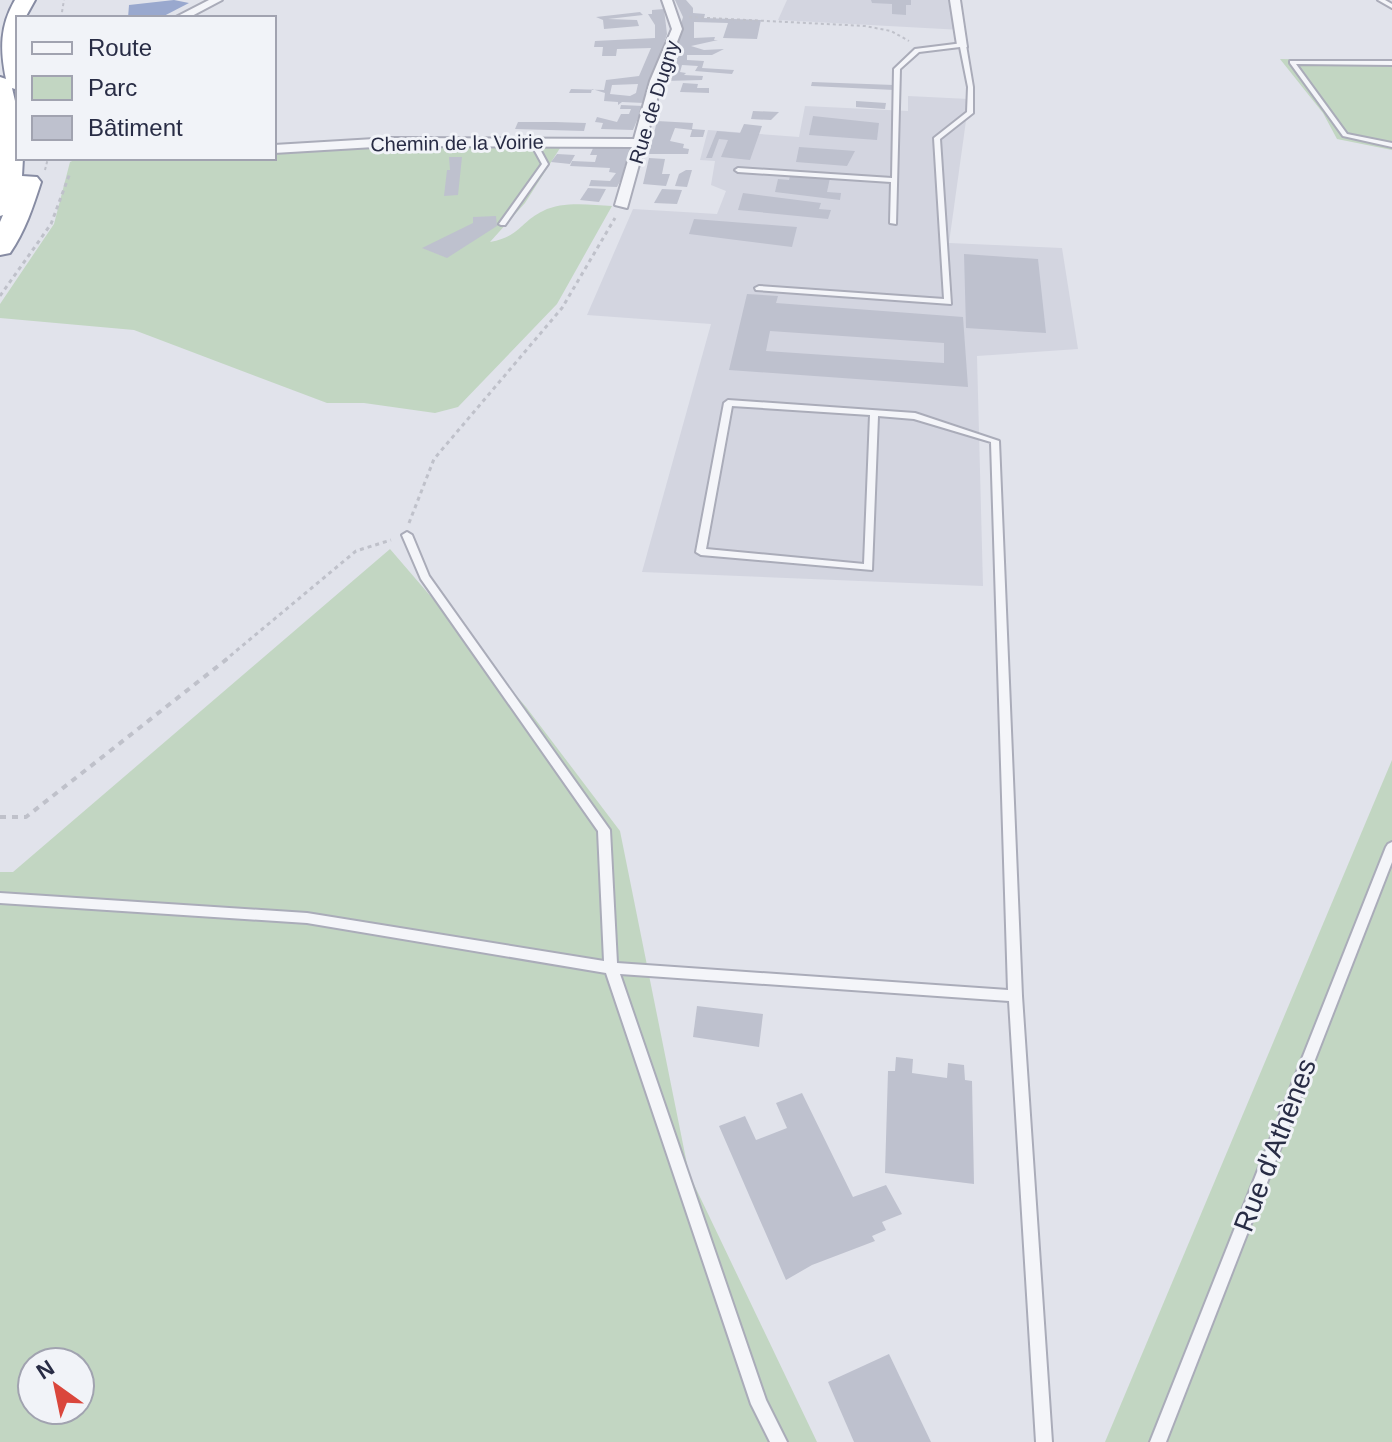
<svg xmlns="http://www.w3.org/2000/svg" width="1392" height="1442" font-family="Arial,sans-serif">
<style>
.built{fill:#d3d5e0}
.green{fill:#c2d6c2;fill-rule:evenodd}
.water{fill:#99a8ce}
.building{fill:#bec1ce;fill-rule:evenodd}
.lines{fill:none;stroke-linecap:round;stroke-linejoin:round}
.lane-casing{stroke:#aaacb9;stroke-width:4}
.street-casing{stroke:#aaacb9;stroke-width:4}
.highway-casing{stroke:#878ca3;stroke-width:4}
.path-far2{stroke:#bfc1ca;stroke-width:2;stroke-dasharray:3 3;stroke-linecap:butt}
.path-far1{stroke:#bfc1ca;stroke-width:3;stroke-dasharray:4 4;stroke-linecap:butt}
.path{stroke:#bfc1ca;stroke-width:4;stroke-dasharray:6 6;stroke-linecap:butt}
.lane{fill:#f4f5f9;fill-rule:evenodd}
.street{fill:#f4f5f9;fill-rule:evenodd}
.highway{fill:#fff;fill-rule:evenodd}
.labels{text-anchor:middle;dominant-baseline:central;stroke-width:6;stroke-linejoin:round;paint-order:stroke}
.far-street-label{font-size:20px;fill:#282c45;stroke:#f1f3f8}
.near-street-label{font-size:28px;fill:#282c45;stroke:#f1f3f8}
</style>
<rect width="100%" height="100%" fill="#e1e3eb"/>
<!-- built -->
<g class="built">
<path d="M787 0H954L962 30 778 20Z"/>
<path d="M908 96 969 99 949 243 1062 248 1078 349 977 356 983 586 642 572 711 324 587 315 633 209 717 214 726 191 711 185 715 161 700 160 708 130 799 137 805 106 908 111Z"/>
</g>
<!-- green -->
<g class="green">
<path d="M1280 59 1392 61V150L1337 139 1323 113Z"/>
<path d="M562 145 525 203 490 242C521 236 520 222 543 211 563 201 590 205 612 206L557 304 458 407 435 413 364 403H327L134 330 0 318V304L54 224 70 162 79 158H274V151Z"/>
<path d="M390 549 526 707 620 831 689 1174 817 1442H0V872H13ZM32 1362H80V1410H32Z"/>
<path d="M1392 760V1442H1105Z"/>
</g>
<!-- water -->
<path class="water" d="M174 0 189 3 160 18H128L129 5Z"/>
<!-- building -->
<g class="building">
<path d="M675 0H686L693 8V13L705 14 704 18 761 20 757 39 723 38 728 23 694 22V38L715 37 714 40H718L691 46 704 50 724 49 712 55H687V60L704 61 702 68 734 70 732 74 695 71 698 66 682 65 680 72 686 73 684 75 703 76 702 80 665 81 683 17Z"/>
<path d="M871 0H911V5H906V15L892 14V4L872 3Z"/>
<path d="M664 9 667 34 644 103 622 102 618 105V102L604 101 605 93 592 89 591 93H569L571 89 604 90 606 80 639 76 651 48 617 49 616 56H602L603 47H594L595 41 655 38V25L648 14H652V10ZM638 84 636 93 630 96 610 94 612 85Z"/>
<path d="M640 12 643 15 608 19 637 20 639 26 604 29 603 20 596 17Z"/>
<path d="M812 82 894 85V90L811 86Z"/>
<path d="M683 83 698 84 697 88H709V93L680 92Z"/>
<path d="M856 101 886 103 885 109 856 107Z"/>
<path d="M621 105 643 106 633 130 601 129 603 123 595 122 597 117 617 122 621 114H629L631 109H620Z"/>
<path d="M753 111 779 112 771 120 751 119Z"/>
<path d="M813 116 879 123 877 140 809 135Z"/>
<path d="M657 121 693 123 692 129 705 130 703 137H690L692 130 675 128 670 141 684 144 683 148 689 149 688 154H649Z"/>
<path d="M518 122H555L586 123 584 131 515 129Z"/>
<path d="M744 124 762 126 750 160 721 157 728 140 719 139 712 158H706L717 131 740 133Z"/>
<path d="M594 146 631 147 624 168H627L617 187 589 186 591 180 610 181 616 173 609 172 610 168 570 166 572 161 595 162 597 155H590Z"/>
<path d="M799 147 842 150 855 151 847 166 796 162Z"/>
<path d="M557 154 575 155 570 164 551 162Z"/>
<path d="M449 157H462L458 195 444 196 447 170H450Z"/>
<path d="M649 158 665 159 662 174H670L666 186 643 184Z"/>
<path d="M686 170H692L687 187 675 186 679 174Z"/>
<path d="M790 176 830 178 827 192 841 193 840 200 775 192 778 179 789 180Z"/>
<path d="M588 188 606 189 599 202 580 200Z"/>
<path d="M662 189 682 190 677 204 654 203Z"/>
<path d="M743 193 821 203 819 209 831 210 828 219 738 210Z"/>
<path d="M496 216 497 226 447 258 422 248 473 223V217Z"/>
<path d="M694 219 797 227 792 247 689 234Z"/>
<path d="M964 254 1038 259 1046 333 966 328Z"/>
<path d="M747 294 778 296 776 303 963 317 968 387 729 370ZM770 331 944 343V363L766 351Z"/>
<path d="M697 1006 763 1014 759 1047 693 1037Z"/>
<path d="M896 1057 913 1059 912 1073 947 1078 948 1063 964 1065 965 1080 972 1081 974 1184 885 1173 888 1071H895Z"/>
<path d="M802 1093 853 1197 886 1185 902 1214 882 1222 886 1230 872 1236 875 1241 812 1265 786 1280 719 1126 745 1116 756 1140 787 1128 776 1103Z"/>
<path d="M889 1354 931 1442H854L828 1382Z"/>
</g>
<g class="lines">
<defs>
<g id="lane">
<path d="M1378 0H1385L1392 4V8Z"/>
<path d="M963 43 966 45 973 87V113L940 139 951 304 756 290 755 288 759 286 944 299 934 138 967 112 968 87 960 47 919 52 900 69 896 224 890 223 891 182 738 172 735 170 738 168 892 178 894 69 915 49Z"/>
<path d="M1290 61H1392V65L1296 64 1347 134 1392 143V147L1343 136 1290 63Z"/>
<path d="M533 140 536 142 548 164 505 225H501L499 224 542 164 530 142Z"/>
<path d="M728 400 915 413 999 441 1022 996 1052 1442H1036L1009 1001 620 974 766 1400 787 1442H770L751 1404 606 973 307 923 0 903V893L307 913 604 961 598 831 421 579 402 535 407 532 412 535 429 576 610 830 617 963 1008 990 991 442 914 419 878 416 872 570 701 555 696 552 724 403ZM732 406 870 415 864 564 706 549Z"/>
<path d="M1392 842V862L1166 1442H1150L1386 847 1388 844Z"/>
</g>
<g id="street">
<path d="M209 0H222L188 18H174Z"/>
<path d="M662 0H672L682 29 662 81 627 208 615 205 632 147 391 146 274 153V145L391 138 634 139 650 81 672 29Z"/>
<path d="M950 0H960L967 47 957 45Z"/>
</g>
<path id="highway" d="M15 0H35L25 18H18V90L12 88 18 114V158H23L22 176 37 177 41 182C33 207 25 231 10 253L0 255V222L3 215 0 216V77L6 79C0 49 0 26 15 0Z"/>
</defs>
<!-- lane casing -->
<use href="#lane" class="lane-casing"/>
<!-- street casing -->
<use href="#street" class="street-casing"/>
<!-- highway casing -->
<use href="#highway" class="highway-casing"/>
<!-- path-far2 -->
<g class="path-far2">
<path d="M689 17 865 26 891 31 909 41"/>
<path d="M61 18 64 0"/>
<path d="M45 170 48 158"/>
</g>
<!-- path-far1 -->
<g class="path-far1">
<path d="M0 296 51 224 70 173"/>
<path d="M409 523 434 459 562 308 615 218"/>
<path d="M224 661 356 551 391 540"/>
</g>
<!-- path -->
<path class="path" d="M0 817H26L227 659"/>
<!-- lane -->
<use href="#lane" class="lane"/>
<!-- street -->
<use href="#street" class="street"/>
<!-- highway -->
<use href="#highway" class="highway"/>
</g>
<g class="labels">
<!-- far-street labels -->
<g class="far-street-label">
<text transform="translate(654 102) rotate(-73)">Rue de Dugny</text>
<text transform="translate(457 143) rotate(-1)">Chemin de la Voirie</text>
</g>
<!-- near-street labels -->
<g class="near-street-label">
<text transform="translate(1275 1145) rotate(-69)">Rue d'Athènes</text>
</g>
</g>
<!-- legend -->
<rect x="16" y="16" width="260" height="144" fill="#f1f3f8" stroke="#a1a3b0" stroke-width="2"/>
<rect x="32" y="42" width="40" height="12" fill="#f4f5f9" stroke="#a1a3b0" stroke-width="2"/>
<text x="88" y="56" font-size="24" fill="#282c45">Route</text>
<rect x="32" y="76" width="40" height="24" fill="#c2d6c2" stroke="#a1a3b0" stroke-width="2"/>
<text x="88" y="96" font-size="24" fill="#282c45">Parc</text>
<rect x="32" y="116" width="40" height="24" fill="#bec1ce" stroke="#a1a3b0" stroke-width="2"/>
<text x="88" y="136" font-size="24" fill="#282c45">Bâtiment</text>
<!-- north arrow -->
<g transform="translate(56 1386) rotate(327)"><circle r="38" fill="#f1f3f8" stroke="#a1a3b0" stroke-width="2"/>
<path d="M0-6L14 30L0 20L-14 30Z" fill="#da463c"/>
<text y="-12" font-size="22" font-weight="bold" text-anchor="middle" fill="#282c45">N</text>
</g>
</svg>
